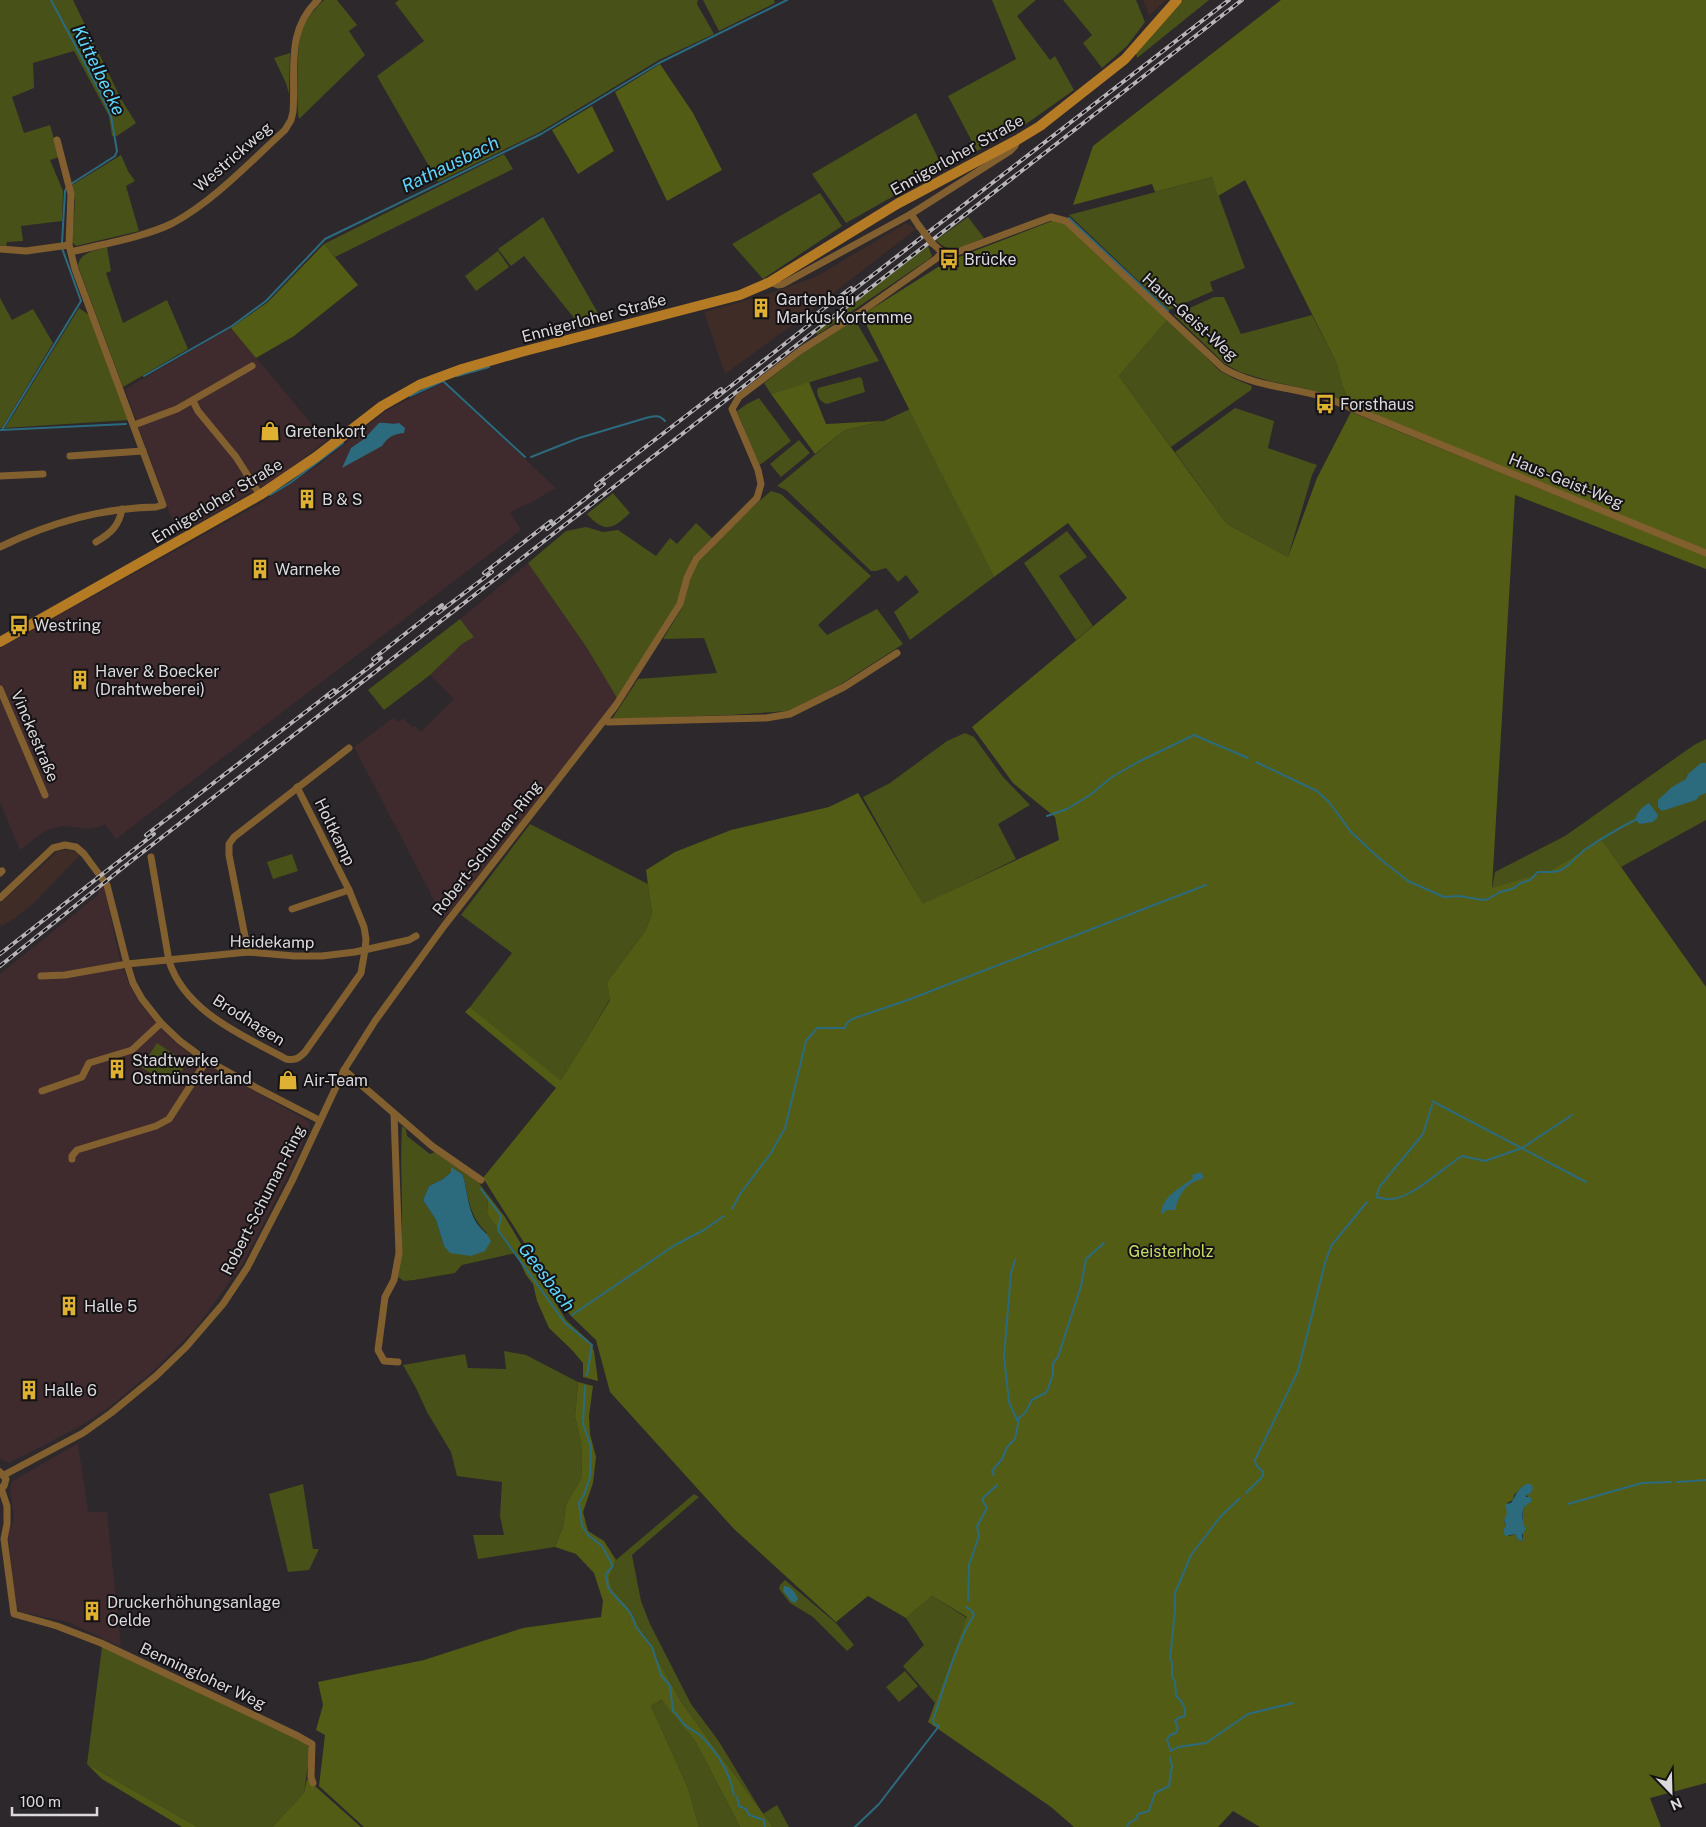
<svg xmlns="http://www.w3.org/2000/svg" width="1706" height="1827" font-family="'Public Sans',sans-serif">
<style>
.commercial{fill:#3f2c27}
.industrial{fill:#3f2b2d}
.green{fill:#485117;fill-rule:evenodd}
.forest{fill:#525c15;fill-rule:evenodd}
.water{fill:#2c6a7e}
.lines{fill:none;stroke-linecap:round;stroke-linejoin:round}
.stream{stroke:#2c6a7e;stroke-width:2}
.minor{stroke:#825f2e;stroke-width:7}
.secondary{stroke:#b47b24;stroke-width:10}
.rail-casing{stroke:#b8b5b8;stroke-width:4}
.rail{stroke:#141214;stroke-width:2;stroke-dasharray:5.5;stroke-linecap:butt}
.minor-bridge{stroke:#825f2e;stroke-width:7}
.labels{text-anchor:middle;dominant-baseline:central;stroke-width:4;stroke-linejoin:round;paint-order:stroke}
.street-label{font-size:16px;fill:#dcd9dc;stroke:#141214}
.poi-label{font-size:16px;fill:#dcd9dc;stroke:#141214;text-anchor:start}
.park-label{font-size:16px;fill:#c8dd66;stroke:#141214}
.water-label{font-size:18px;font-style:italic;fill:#61d7fd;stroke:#141214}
</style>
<rect width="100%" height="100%" fill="#2c282c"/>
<!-- commercial -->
<g class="commercial">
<path d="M1143 0H1166L1149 16Z"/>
<path d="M906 223 916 229 791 326 725 374 704 312 772 293 817 276Z"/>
<path d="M65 850H71L80 855 35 902 15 918 0 927V903L58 851Z"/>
</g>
<!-- industrial -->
<g class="industrial">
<path d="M231 328 326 441 286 472 263 486 177 534 125 389Z"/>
<path d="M443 383 556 488 532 502 510 512 521 530 116 839 105 824 100 827 86 829 63 826 46 830 20 850 0 802V648L259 504 320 464 383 413 401 403Z"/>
<path d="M528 563 587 648 617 698 593 732 444 919 354 747 393 718 398 722 403 718 412 727 415 726 421 732 454 699 430 675 462 644 474 637 460 619Z"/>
<path d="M104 886 120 960 129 984 139 1002 157 1025 177 1044 200 1061 308 1121 310 1126 287 1178 242 1265 196 1328 151 1373 108 1408 79 1427 9 1463 0 1459V974L98 895V890Z"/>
<path d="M78 1443 88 1512H107L121 1647 68 1622 21 1612 15 1607 8 1534 14 1520 10 1487 13 1481Z"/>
</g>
<!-- green -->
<g class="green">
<path d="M0 0H73L121 99 136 123 117 136H112L109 116 74 51 33 63 34 88 12 97 24 133 50 125 59 157 50 160 63 191 62 221 21 226 23 241 7 242 6 246 0 245Z"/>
<path d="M324 0H337L357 25 349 31 365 55 299 119C296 107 297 43 301 32 306 19 314 9 324 0Z"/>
<path d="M399 0H698L697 4 714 34 659 60 540 132 438 182 377 76 424 41 395 3Z"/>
<path d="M703 0H774L775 3 719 31Z"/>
<path d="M992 0H1036L1017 16 1050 60 1055 56 1074 90 1026 124 977 151 948 96 1016 59Z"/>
<path d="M1063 0H1136L1145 22 1127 46 1102 68 1083 43 1092 35Z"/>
<path d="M1183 0H1209L1137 58 1136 53Z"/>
<path d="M290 53 289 94 286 83 274 58Z"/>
<path d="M916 113 943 168 846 223 812 174Z"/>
<path d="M504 154 513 169 335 257 324 244Z"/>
<path d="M121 155 128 171 135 181 126 186 139 231 76 246 72 242 75 201 72 185Z"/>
<path d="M1212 177 1245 268 1210 282 1213 291 1169 310 1069 215Z"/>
<path d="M820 193 842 226 763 279 732 244Z"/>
<path d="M543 217 602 320 578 327 574 318 524 256 511 266 498 249Z"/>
<path d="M968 217 984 238C965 245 952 257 936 240Z"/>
<path d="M928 246 932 256 929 259 817 335 816 332Z"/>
<path d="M107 247 111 271 106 273 123 323 167 300 188 349 123 387 78 266C80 251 96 251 107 247Z"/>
<path d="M498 251 509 267 476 291 465 276Z"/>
<path d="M1214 297H1224L1241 334 1312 315 1337 364 1342 385 1350 404 1307 389 1269 381 1240 372 1225 364 1174 315Z"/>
<path d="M0 298 12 320 33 309 53 343 2 428H0Z"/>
<path d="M79 308 89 315 129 420 5 428Z"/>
<path d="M1168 319 1220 371 1235 379 1252 386 1251 390 1171 447 1119 376Z"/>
<path d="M855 320 879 361 771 394 764 383 805 351Z"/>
<path d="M860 377 862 379 865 392 827 404C820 402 818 398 817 391L818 388Z"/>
<path d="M759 398 791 441 764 462 759 465 737 411 747 404Z"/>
<path d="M1235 408 1274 421 1268 448 1317 465 1312 475 1288 557 1227 524 1175 452Z"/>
<path d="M910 409 994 577 910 640 894 612 919 592 906 575 898 582 886 568 876 571H871L786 490 777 486 845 430 884 421Z"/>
<path d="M799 440 810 453 781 477 770 464Z"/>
<path d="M771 491 781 494 871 576 818 625 827 635 877 609 903 644 841 684 789 711 731 715 612 719 638 679 717 673 704 638 663 639 683 606 690 578 698 561 756 504Z"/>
<path d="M613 493 630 513C613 529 605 534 587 514Z"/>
<path d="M696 523 712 538 692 558 677 604 617 698 587 648 528 563 566 531 586 527 603 532 618 530 656 556 670 538 677 544Z"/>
<path d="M1067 531 1087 557 1059 576 1093 626 1076 640 1024 563Z"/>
<path d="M460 619 474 637 462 644 430 675 384 710 368 690Z"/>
<path d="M965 733 974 737 1003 777 1030 805 998 824 1016 859 923 905 863 797 890 783 947 741Z"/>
<path d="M1706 739V820L1621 867 1602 840 1549 871 1492 889 1495 872 1565 836 1694 745Z"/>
<path d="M530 824 648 884 652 914 645 931 607 982 610 999 561 1082 470 1007 512 953 461 915Z"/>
<path d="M292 854 298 871 273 879 267 862Z"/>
<path d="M157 1043 187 1063 172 1086 141 1067Z"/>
<path d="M402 1126 406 1129 407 1136 430 1154 435 1152 479 1183 488 1195 487 1214 516 1253 462 1265 455 1273 414 1280 404 1281 398 1277C406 1228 399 1177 402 1126ZM451 1168 463 1175C469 1199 469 1216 487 1233L444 1246 436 1220 423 1200 429 1186 443 1179 451 1172Z"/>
<path d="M504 1351 526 1355 578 1382 575 1417 581 1442 582 1462 581 1479 566 1504 563 1527 555 1547 478 1559 473 1535H504L500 1516 502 1482 457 1476 451 1452 427 1412 416 1388 403 1365 465 1354 468 1368 506 1369Z"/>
<path d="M303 1484 313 1549H319L309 1570 288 1572 269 1494Z"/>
<path d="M694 1494 699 1497 632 1555 641 1601 650 1624 691 1704 718 1740 763 1814 777 1805 789 1827H773L682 1703 628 1607 612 1589 609 1578 616 1560Z"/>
<path d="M785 1580 836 1623 854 1645 847 1651 813 1617 790 1603 779 1589 780 1585Z"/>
<path d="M932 1596 967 1618 935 1703 903 1666 924 1645 906 1618Z"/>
<path d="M102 1647 305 1742 310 1750 304 1793 272 1827H198L87 1764Z"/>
<path d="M905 1671 918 1686 899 1702 886 1687Z"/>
<path d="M663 1700 695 1741 740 1827H699L688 1788 651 1706Z"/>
</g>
<!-- forest -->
<g class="forest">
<path d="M1281 0H1706V550L1350 404 1342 385 1337 364 1245 180 1218 196 1212 177 1155 192 1152 184 1073 205 1093 146Z"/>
<path d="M660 64 693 113 722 170 667 201 615 92Z"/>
<path d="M592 106 614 151 578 174 552 130Z"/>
<path d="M1052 221H1062L1168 319 1119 376 1227 524 1288 557 1317 478 1351 412 1706 556V569L1515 495 1492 888 1549 871 1602 840 1706 987V1783L1650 1798 1661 1827H1260L1233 1811 1218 1827H1074L1051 1807 928 1722 967 1617 932 1596 906 1618 868 1596 836 1622 734 1529 610 1392 596 1340 570 1315 483 1178 556 1088 465 1012 470 1007 561 1081 610 1000 607 982 645 931 652 914 646 870 675 852 731 830 829 807 858 793 923 904 1059 840 1055 817 1013 783 972 727 1127 598 1068 523 994 577 865 322V313L946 262ZM1523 1486 1531 1490 1530 1494 1526 1495 1528 1497 1523 1511V1541L1518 1540 1515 1534 1509 1536 1505 1529 1506 1526 1504 1521 1507 1517V1503L1513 1500 1514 1495Z"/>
<path d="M324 244 358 285 294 336 256 358 231 328 268 302Z"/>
<path d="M809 382 826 424 884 421 845 430 815 454 771 394Z"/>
<path d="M488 1195 505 1217 566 1320 589 1341 594 1351 598 1381 583 1377V1363L572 1350 549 1328 537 1301 533 1284 526 1275 516 1253 487 1214Z"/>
<path d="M578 1382 593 1386 589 1416 590 1434 596 1457 593 1483 583 1512 588 1531 604 1541 616 1560 609 1578 612 1589 628 1607 682 1703 773 1827H740L695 1741 662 1700 651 1706 688 1788 699 1827H364L319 1786 325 1735 316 1730 323 1705 318 1682 424 1660 523 1628 601 1617 603 1601 594 1573 576 1554 555 1547 563 1527 566 1504 581 1479 582 1462 581 1442 575 1417Z"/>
<path d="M87 1764 198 1827H182L102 1779Z"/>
<path d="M307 1779 361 1827H272L304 1793Z"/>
</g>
<!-- water -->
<g class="water">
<path d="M379 423C386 422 392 425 399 423L405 428 404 433C393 434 388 437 382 446L342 468 351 448 364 439Z"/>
<path d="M1701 763H1706V793L1699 796 1696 800 1662 811 1658 807V800L1672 787 1686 779 1688 774Z"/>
<path d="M1649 803 1658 815 1657 818 1653 822 1640 824 1635 820C1637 812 1642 807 1649 803Z"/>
<path d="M451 1167 463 1175C467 1190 468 1209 476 1222 481 1230 487 1232 491 1241L485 1251 471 1256 450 1253 444 1246 436 1220 423 1200 429 1186 443 1179 451 1172Z"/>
<path d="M1201 1172 1204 1178C1202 1179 1199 1180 1196 1181 1185 1185 1176 1199 1176 1210H1167L1161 1215C1162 1195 1180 1189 1193 1178L1192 1175Z"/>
<path d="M1527 1484H1531L1533 1488 1530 1494 1526 1495V1497H1531V1502C1529 1503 1524 1506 1524 1508 1521 1513 1523 1525 1526 1529L1522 1535 1523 1541 1518 1540 1515 1534 1505 1536 1503 1530 1506 1526 1504 1520C1508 1514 1507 1510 1505 1504L1511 1503C1516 1496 1517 1488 1527 1484Z"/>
<path d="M784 1586C791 1586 796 1593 798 1599L795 1603 791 1601 783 1591Z"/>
</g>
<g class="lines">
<!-- stream -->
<g class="stream">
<path d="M51 0 99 90 111 116 117 151 115 156 71 184"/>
<path d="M1069 218 1168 311"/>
<path d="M62 243 65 191 67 187"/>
<path d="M144 376 232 326 266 301 325 239 541 134 659 63 787 0"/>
<path d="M457 376 489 367"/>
<path d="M410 396 443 381 525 457"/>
<path d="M0 430 126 424"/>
<path d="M2 430 81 301 62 248"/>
<path d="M531 457 579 438 646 418C654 416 659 414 665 421"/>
<path d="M270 495 290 483 343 443"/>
<path d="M1256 762 1317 791 1329 802 1351 832 1379 858 1408 881 1444 897 1459 896 1483 900 1488 899 1500 892 1512 889 1521 883 1530 880 1538 872C1546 872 1554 873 1561 870 1571 865 1577 855 1586 849 1602 838 1619 828 1637 819"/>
<path d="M1047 816 1067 809 1090 795 1112 777 1138 762 1194 735 1248 758"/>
<path d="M1432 1101 1586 1182"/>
<path d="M1432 1105 1423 1134 1380 1186 1376 1197C1381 1198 1387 1200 1392 1199 1412 1198 1444 1167 1462 1156L1485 1161 1522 1148 1572 1115"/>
<path d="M481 1189 501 1216 498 1230 565 1323 592 1345 587 1375"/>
<path d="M732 1209 740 1194 771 1153 785 1128 806 1041 817 1028H845L847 1023 852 1019 905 1001 1206 885"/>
<path d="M1015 1260 1011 1273 1004 1356 1009 1402 1017 1420"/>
<path d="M572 1315 675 1245 704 1230 724 1216"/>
<path d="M585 1386 583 1424 591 1446 590 1477 584 1495 579 1502 582 1526 588 1535 602 1546 613 1566 606 1574 608 1587 612 1593 629 1611 633 1618 636 1627 652 1647 661 1675 670 1686 673 1711C678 1714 679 1719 683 1723 688 1729 696 1731 702 1737 718 1753 730 1774 734 1795"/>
<path d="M994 1475 992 1471 1002 1459 1007 1447 1015 1439 1019 1418 1025 1413 1032 1400 1045 1393 1048 1389 1053 1374V1363L1058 1357 1081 1286 1086 1259 1104 1243"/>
<path d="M1677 1482 1706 1480"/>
<path d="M1246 1493 1263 1476V1472L1256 1465 1255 1460 1298 1371 1325 1263 1331 1246 1367 1202"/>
<path d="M1240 1498 1221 1516 1191 1555 1175 1593V1611L1170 1659 1172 1662V1677L1175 1681 1176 1696 1181 1701 1185 1709V1716L1178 1718 1175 1721 1178 1728 1176 1733 1170 1735 1167 1740 1171 1751 1178 1747 1206 1743 1248 1714 1293 1703"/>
<path d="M1568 1504 1642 1483 1671 1482"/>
<path d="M968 1601 969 1565 979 1536 977 1526 987 1508 983 1502V1498L997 1485"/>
<path d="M737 1797 739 1806 746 1809 749 1815 764 1820 765 1827"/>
<path d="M855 1827 879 1804 939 1726 934 1724 933 1720C944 1688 956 1643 974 1615L972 1611 966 1607"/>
<path d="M1127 1827 1129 1823 1136 1819 1138 1814 1149 1811 1155 1793 1169 1786 1172 1766 1170 1757"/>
</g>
<!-- minor -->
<g class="minor">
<path d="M911 214 919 226"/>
<path d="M932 243 942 252 952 254 1051 217 1066 221 1223 368C1255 387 1292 387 1327 398L1706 553"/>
<path d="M0 249 26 251 69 245"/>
<path d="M71 252C102 244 145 237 173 223 214 201 251 161 285 130L291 120 293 112C296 71 285 31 318 0"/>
<path d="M770 282 778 285 783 284 911 214 1010 151 1015 146 1017 140"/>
<path d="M193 401 198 411 236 457 260 495"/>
<path d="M134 425 177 409 252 366"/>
<path d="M70 456 143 451"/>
<path d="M0 476 43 474"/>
<path d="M96 542C111 533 119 526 122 509"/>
<path d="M0 547C49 523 101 508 156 507L163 505 75 269 69 245 71 194 57 140"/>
<path d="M0 689 45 795"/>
<path d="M605 720 608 722 766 718 790 714 844 687 897 653"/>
<path d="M151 857 169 961C185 1012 244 1036 286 1059 295 1061 299 1058 305 1052L361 973 365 950 366 939 364 927 349 890 297 787"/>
<path d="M0 873 2 871"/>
<path d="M0 898 53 848 65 845 76 847 84 854 107 885 127 964 133 983 142 999 161 1023 180 1041 203 1058 255 1087 319 1120"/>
<path d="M292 909 349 890"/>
<path d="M248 952 229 855V844L234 837 349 748"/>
<path d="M41 976 65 975 127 964 248 952 294 956H322L355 952 409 940 416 936"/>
<path d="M344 1070 432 1146 481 1180"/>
<path d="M42 1091 82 1077 89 1063 132 1050 161 1023"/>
<path d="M394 1114 399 1253 394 1280 385 1297 378 1350 384 1361 398 1362"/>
<path d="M72 1159V1156L77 1150 156 1126 169 1119 207 1060"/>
<path d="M0 1472 6 1479 4 1486 0 1488"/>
<path d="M4 1475 83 1433 111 1413 156 1376 186 1347 223 1304 247 1268 292 1181 344 1070 375 1021 444 926 616 705 680 604 687 578 696 559 757 498 761 484 758 470 732 409 739 397 801 350 858 314 937 258 942 252"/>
<path d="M1 1488 7 1506V1524L4 1539 14 1614 57 1626 101 1643 298 1736 312 1744 311 1777 313 1783"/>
</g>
<!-- secondary -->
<path class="secondary" d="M0 642 260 495 316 457 382 406 419 385 462 369 521 352 740 295 770 282 897 204 1017 140 1040 126 1125 59 1177 0"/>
<defs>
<g id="rail">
<path d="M847 295 1229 0"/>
<path d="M811 318 851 288"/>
<path d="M717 397 819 317"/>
<path d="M596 485 721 389"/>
<path d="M547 529 604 484"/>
<path d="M484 573 551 521"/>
<path d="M438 613 492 572"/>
<path d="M373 659 442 605"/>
<path d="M330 697 381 658"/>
<path d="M146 835 334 690"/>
<path d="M0 954 154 834"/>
<path d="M0 966 130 862 1242 0"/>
</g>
</defs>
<!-- rail casing -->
<use href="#rail" class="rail-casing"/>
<!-- rail -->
<use href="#rail" class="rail"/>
<!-- minor-bridge -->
<path class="minor-bridge" d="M919 226 932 243"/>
</g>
<!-- icons -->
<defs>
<symbol id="bus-bare" viewBox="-9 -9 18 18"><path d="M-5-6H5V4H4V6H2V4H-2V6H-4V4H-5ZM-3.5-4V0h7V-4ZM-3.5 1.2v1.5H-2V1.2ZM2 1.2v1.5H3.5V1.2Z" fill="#dfb133" stroke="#141214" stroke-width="2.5" paint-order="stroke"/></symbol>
<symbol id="building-bare" viewBox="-9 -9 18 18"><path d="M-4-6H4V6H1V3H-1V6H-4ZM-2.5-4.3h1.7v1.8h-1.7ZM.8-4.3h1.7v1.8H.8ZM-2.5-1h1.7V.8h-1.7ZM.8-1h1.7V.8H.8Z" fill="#dfb133" stroke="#141214" stroke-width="2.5" paint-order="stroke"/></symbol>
<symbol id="shop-bare" viewBox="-9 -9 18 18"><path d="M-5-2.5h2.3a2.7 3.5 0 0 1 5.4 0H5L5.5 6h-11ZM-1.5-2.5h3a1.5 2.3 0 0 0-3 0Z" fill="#dfb133" stroke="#141214" stroke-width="2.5" paint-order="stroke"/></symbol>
</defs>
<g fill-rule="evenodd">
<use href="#bus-bare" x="935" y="245" width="28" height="28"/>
<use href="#building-bare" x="747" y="294" width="28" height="28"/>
<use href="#bus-bare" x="1311" y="390" width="28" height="28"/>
<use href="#shop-bare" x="256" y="417" width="28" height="28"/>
<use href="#building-bare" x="293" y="485" width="28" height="28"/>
<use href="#building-bare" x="246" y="555" width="28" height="28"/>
<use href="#bus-bare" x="5" y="611" width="28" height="28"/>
<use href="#building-bare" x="66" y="666" width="28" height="28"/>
<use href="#building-bare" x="103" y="1055" width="28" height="28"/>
<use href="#shop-bare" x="274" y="1066" width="28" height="28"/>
<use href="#building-bare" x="55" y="1292" width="28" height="28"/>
<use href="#building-bare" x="15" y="1376" width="28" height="28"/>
<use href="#building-bare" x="78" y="1597" width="28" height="28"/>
</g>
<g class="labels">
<!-- street labels -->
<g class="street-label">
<text transform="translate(957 155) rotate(-29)">Ennigerloher Straße</text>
<text transform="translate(233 157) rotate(-41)">Westrickweg</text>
<text transform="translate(1190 317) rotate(42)">Haus-Geist-Weg</text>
<text transform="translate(594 318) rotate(-15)">Ennigerloher Straße</text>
<text transform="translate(1566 481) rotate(22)">Haus-Geist-Weg</text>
<text transform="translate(217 501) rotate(-31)">Ennigerloher Straße</text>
<text transform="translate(35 736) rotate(67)">Vinckestraße</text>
<text transform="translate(335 832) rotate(64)">Holtkamp</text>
<text transform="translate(487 848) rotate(-52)">Robert-Schuman-Ring</text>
<text transform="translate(272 942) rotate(1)">Heidekamp</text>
<text transform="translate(249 1020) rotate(32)">Brodhagen</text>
<text transform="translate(263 1200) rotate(-63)">Robert-Schuman-Ring</text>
<text transform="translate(203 1676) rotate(25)">Benningloher Weg</text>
</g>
<!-- poi labels -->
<g class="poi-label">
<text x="964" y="259">Brücke</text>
<text x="776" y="299">Gartenbau<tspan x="776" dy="18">Markus Kortemme</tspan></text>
<text x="1340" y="404">Forsthaus</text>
<text x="285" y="431">Gretenkort</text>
<text x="322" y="499">B &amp; S</text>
<text x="275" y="569">Warneke</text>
<text x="34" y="625">Westring</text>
<text x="95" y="671">Haver &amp; Boecker<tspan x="95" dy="18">(Drahtweberei)</tspan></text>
<text x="132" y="1060">Stadtwerke<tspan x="132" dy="18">Ostmünsterland</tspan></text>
<text x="303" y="1080">Air-Team</text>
<text x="84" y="1306">Halle 5</text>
<text x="44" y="1390">Halle 6</text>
<text x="107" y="1602">Druckerhöhungsanlage<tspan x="107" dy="18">Oelde</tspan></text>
</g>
<!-- park labels -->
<g class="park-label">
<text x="1171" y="1251">Geisterholz</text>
</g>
<!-- water labels -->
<g class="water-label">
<text transform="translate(99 70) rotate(64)">Küttelbecke</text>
<text transform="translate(450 164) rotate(-26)">Rathausbach</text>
<text transform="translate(547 1277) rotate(53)">Geesbach</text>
</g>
</g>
<!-- north arrow -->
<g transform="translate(1671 1792) rotate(157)" stroke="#141214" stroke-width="4" paint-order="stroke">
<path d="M0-4L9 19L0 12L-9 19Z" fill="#dcd9dc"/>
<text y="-8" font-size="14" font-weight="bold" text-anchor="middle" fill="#dcd9dc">N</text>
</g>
<!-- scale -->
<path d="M12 1807v8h85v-8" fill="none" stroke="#dcd9dc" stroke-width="2.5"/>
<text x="20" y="1807" font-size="15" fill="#dcd9dc" stroke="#141214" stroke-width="4" paint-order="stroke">100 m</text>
</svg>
